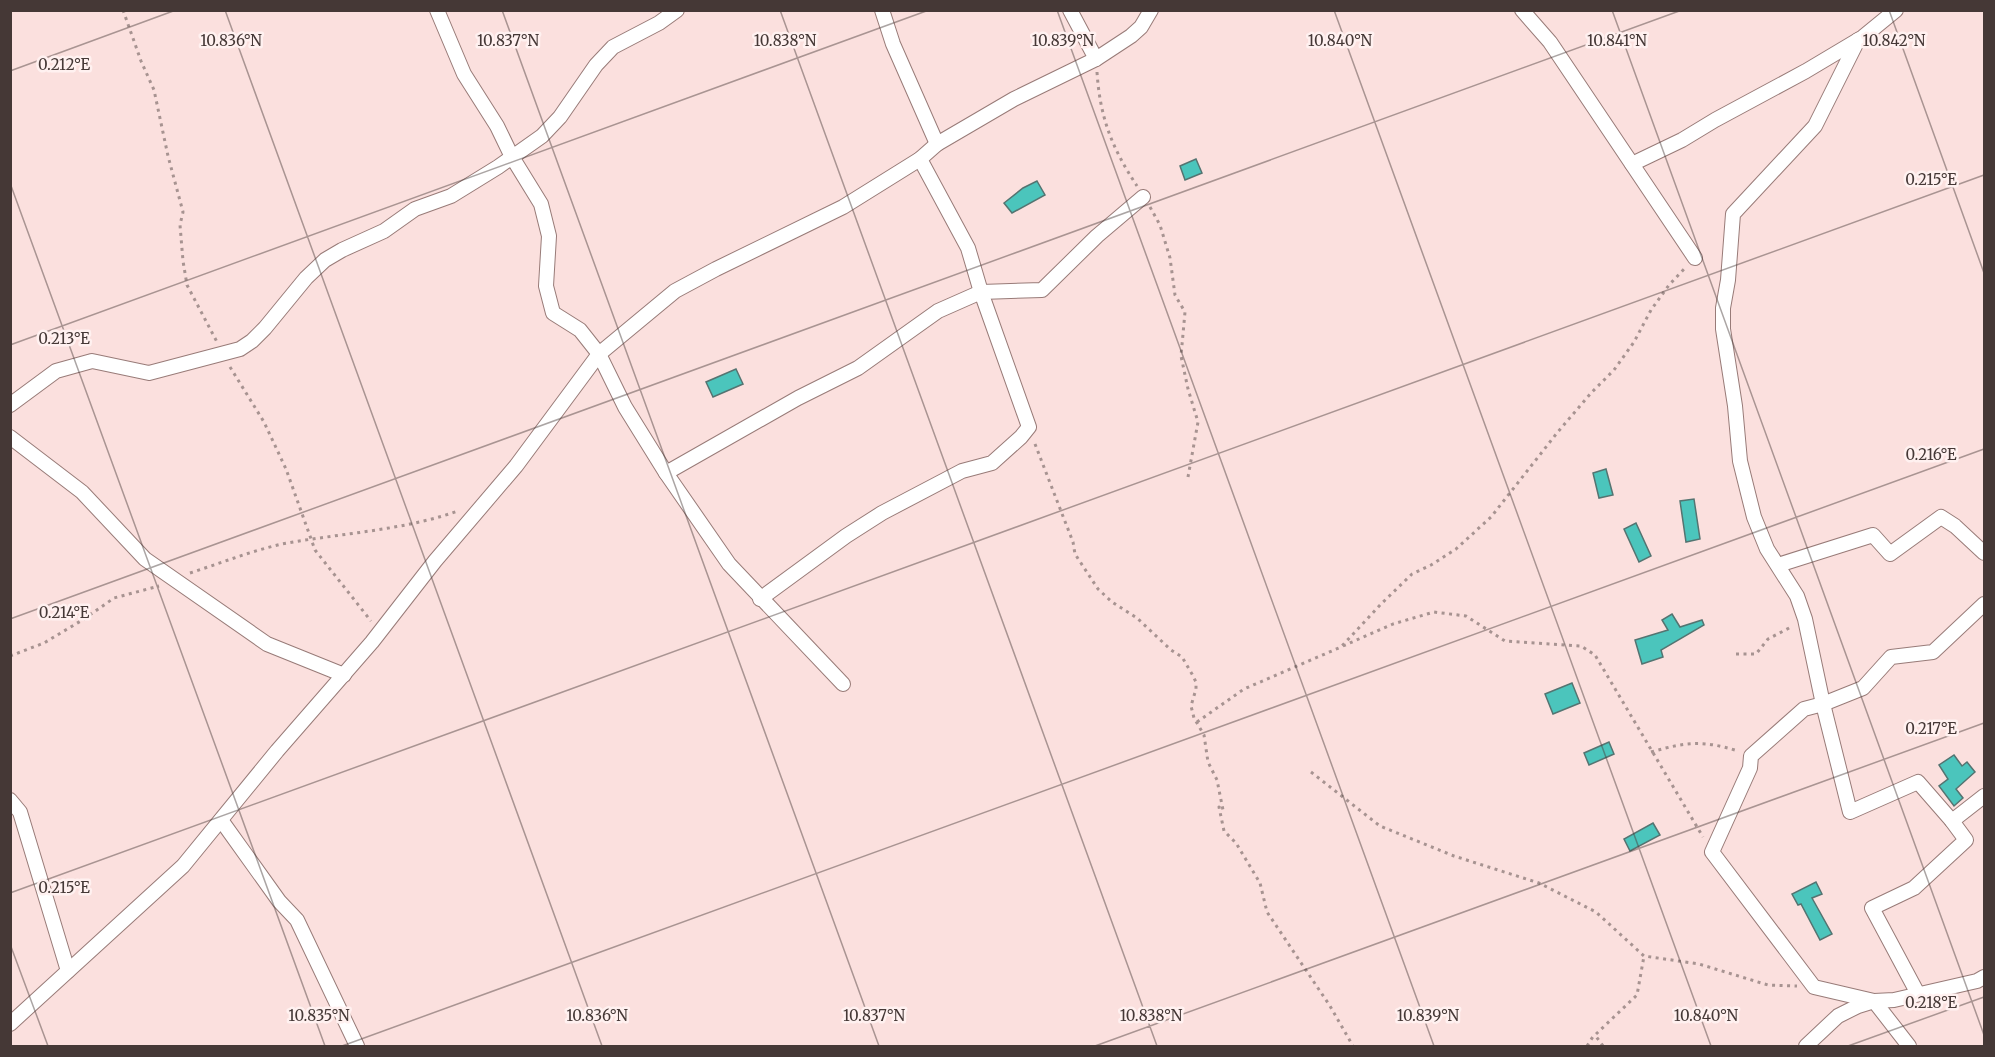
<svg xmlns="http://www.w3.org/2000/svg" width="1995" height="1057" font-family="Merriweather,serif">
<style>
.building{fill:#4bc5bc;stroke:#547471;stroke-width:1.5}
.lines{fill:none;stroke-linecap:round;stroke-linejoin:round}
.minor-casing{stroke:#987b78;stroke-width:16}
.path{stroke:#a79391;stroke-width:3;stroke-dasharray:3 4.5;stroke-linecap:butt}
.minor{stroke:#fff;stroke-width:14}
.ticks{fill:none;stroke:#453836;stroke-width:1.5;stroke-opacity:0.45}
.ticks-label{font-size:15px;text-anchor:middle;fill:#453836;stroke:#fff1f0;stroke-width:5;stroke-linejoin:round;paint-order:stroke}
</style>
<rect width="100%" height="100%" fill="#fbe0de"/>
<!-- building -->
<g class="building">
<path d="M1196 159 1202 173 1185 180 1180 166Z"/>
<path d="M1037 181 1045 195 1012 213 1004 203 1023 188Z"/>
<path d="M736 369 743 384 713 397 706 382Z"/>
<path d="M1606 469 1613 495 1599 498 1593 473Z"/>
<path d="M1694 499 1700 539 1686 542 1680 501Z"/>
<path d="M1636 523 1651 556 1639 562 1624 529Z"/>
<path d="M1672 614 1680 627 1702 620 1704 625 1661 650 1663 657 1642 664 1635 640 1668 630 1662 620Z"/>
<path d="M1572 683 1580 703 1553 714 1545 694Z"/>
<path d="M1609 742 1614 754 1589 765 1584 753Z"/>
<path d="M1954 755 1962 766 1967 762 1975 772 1956 789 1963 798 1954 806 1939 786 1948 779 1939 765Z"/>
<path d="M1653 823 1660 835 1630 851 1624 839Z"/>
<path d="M1816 882 1822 894 1812 898 1832 934 1820 940 1801 904 1798 905 1792 894Z"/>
</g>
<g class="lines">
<defs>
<g id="minor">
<path d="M437 10 464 74 497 126 512 157 541 204 549 236 546 286 553 313 580 330 599 354 625 407 666 473 729 564 843 684"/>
<path d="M882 10 893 44 937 144"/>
<path d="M1070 10 1096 59"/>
<path d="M1522 10 1550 42 1695 258"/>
<path d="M1858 40 1815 126 1733 214 1728 280 1723 308V329L1735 406 1740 461 1754 517 1767 549 1797 596 1805 619 1823 704 1850 812 1918 782 1952 821 1966 840 1914 888 1872 908 1918 994"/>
<path d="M1632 164 1682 140 1715 120 1806 71 1863 37 1896 10"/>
<path d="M10 405 56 371 92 361 149 373 240 349 252 341 265 328 306 278 325 260 342 250 384 231 415 209 451 196 498 167 542 136 560 117 596 65 613 47 659 23 677 10"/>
<path d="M10 437 82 492 145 559 267 644 344 675"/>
<path d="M666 473 798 398 858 368 938 311 981 292 1042 290 1097 236 1143 197"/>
<path d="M1778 565 1873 535 1890 554 1941 517 1955 526 1984 553"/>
<path d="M760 599 846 536 882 513 962 471 992 463 1021 437 1029 427 981 292 968 248 920 159"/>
<path d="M10 800 20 812 68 971"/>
<path d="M221 820 279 901 297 920 357 1046"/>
<path d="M1952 821 1984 796"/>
<path d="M10 1024 183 866 277 751 372 642 435 561 516 466 599 354 675 291 716 269 843 207 920 159 937 144 1014 99 1096 59 1131 36 1141 27 1151 10"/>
<path d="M1806 1046 1838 1016 1858 1006 1874 1001 1894 1000 1977 981 1984 977"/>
<path d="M1909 1046 1874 1001 1814 987 1712 852 1750 768 1751 756 1804 709 1823 704 1863 688 1891 657 1933 652 1984 604"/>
</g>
</defs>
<!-- minor casing -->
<use href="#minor" class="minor-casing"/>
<!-- path -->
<g class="path">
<path d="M123 10 141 61 154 90 168 156 183 212 180 225 183 261 187 285 217 342"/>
<path d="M1097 72C1100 118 1112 148 1137 186"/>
<path d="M1150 207 1160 225 1170 258 1175 295 1185 312 1181 356 1188 389 1198 422 1188 477"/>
<path d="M230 367 264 422 286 469 315 550 371 621"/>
<path d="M1035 444 1073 542 1075 554 1098 589 1112 602 1137 618 1171 650 1182 657 1192 674 1196 682V689L1191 706 1194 718 1204 735 1208 762 1217 780 1223 810 1219 807 1224 831 1236 843 1260 883 1267 912 1330 1006 1353 1046"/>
<path d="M190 573C221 563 251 551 282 544 341 533 401 531 458 511"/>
<path d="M1343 646 1393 624 1434 612 1466 616 1505 641 1581 646 1595 655 1703 837"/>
<path d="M1736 654H1756L1768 639 1793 626"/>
<path d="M10 656 44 643 84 619 114 598 159 586"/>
<path d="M1197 722 1244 689 1341 647 1381 604 1412 574 1431 565 1456 549 1491 517 1557 433 1591 393 1614 370 1634 342 1651 310 1669 285 1686 267"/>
<path d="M1651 752C1686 742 1703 740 1738 751"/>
<path d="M1311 772 1380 826 1454 856 1539 883 1596 912 1644 956 1699 964 1768 985 1797 986"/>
<path d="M1587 1046 1594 1035"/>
<path d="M1603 1046 1595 1035 1637 995 1644 956"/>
</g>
<!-- minor -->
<use href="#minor" class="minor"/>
</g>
<!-- ticks -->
<path class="ticks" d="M225 10 602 1046M502 10 879 1046M780 10 1157 1046M1057 10 1434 1046M1334 10 1711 1046M1612 10 1984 1035M1889 10 1984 273M10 71 176 10M10 183 325 1046M10 345 929 10M10 619 1682 10M10 893 1984 175M10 944 48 1046M342 1046 1984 449M1095 1046 1984 723M1848 1046 1984 997"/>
<g class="ticks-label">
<text x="231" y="46">10.836°N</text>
<text x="508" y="46">10.837°N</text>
<text x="785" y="46">10.838°N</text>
<text x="1063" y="46">10.839°N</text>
<text x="1340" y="46">10.840°N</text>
<text x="1617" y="46">10.841°N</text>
<text x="1894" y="46">10.842°N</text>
<text x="64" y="70">0.212°E</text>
<text x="1931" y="185">0.215°E</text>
<text x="64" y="344">0.213°E</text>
<text x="1931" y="460">0.216°E</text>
<text x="64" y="618">0.214°E</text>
<text x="1931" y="734">0.217°E</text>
<text x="64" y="893">0.215°E</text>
<text x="1931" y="1008">0.218°E</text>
<text x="319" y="1021">10.835°N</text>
<text x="597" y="1021">10.836°N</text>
<text x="874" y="1021">10.837°N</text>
<text x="1151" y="1021">10.838°N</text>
<text x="1428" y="1021">10.839°N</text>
<text x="1706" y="1021">10.840°N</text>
</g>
<!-- border -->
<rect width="1995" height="1057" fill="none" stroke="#453836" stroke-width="24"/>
</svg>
